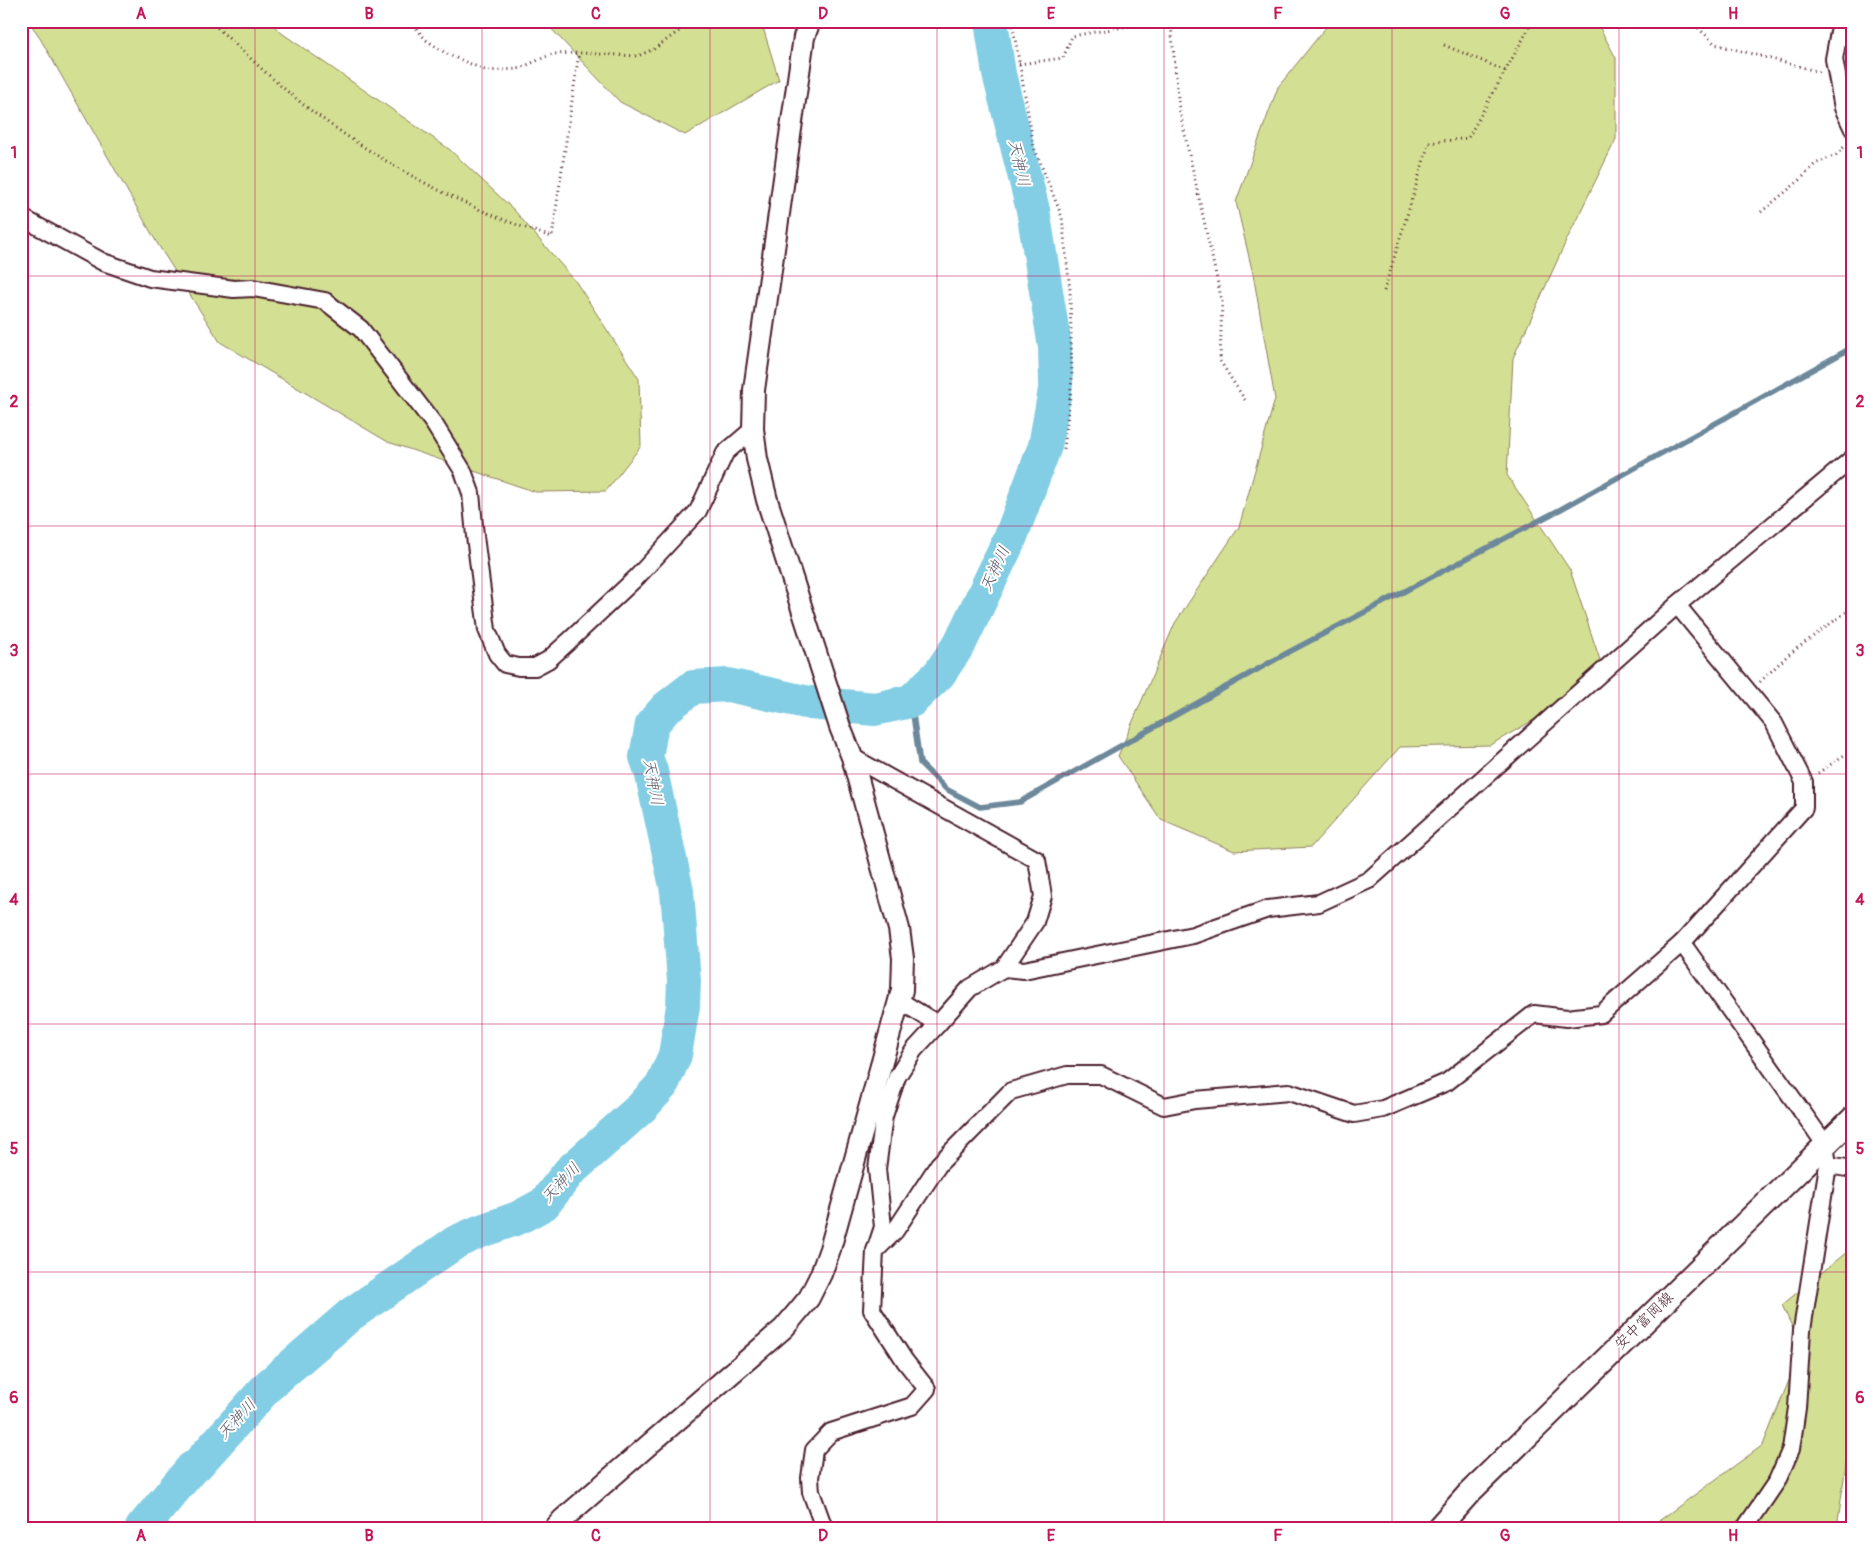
<svg xmlns="http://www.w3.org/2000/svg" width="1874" height="1549" font-family="Pangolin,'Klee One',sans-serif">
<style>
.green{fill:#d3e093;stroke:#8e805f}
.lines{fill:none;stroke-linecap:round;stroke-linejoin:round}
.stream{stroke:#6c889a;stroke-width:5.5}
.river{stroke:#83cee4;stroke-width:34}
.minor-casing{stroke:#4a1f2b;stroke-width:20}
.tertiary-casing{stroke:#4a1f2b;stroke-width:24}
.secondary-casing{stroke:#4a1f2b;stroke-width:26}
.path{stroke:#4a1f2b;stroke-width:3;stroke-dasharray:1 4;stroke-linecap:butt}
.minor{stroke:#fff;stroke-width:16}
.tertiary{stroke:#fff;stroke-width:20}
.secondary{stroke:#fff;stroke-width:22}
.grid{fill:none;stroke:#c2185b;stroke-width:1;stroke-opacity:0.55}
.labels{text-anchor:middle;dominant-baseline:central;stroke-width:4;stroke-linejoin:round;paint-order:stroke}
.street-label{font-size:15px;fill:#4a1f2b;stroke:#fff}
.water-label{font-size:16px;font-style:italic;fill:#5e5c6c;stroke:#fff}
.neatline{fill:none;stroke:#c2185b;stroke-width:2}
.grid-label{font-size:16px;text-anchor:middle;font-weight:bold;fill:#c2185b}
</style>
<rect width="100%" height="100%" fill="#fff"/>
<filter id="ink" filterUnits="userSpaceOnUse"><feTurbulence type="fractalNoise" baseFrequency=".02" numOctaves="2"/><feDisplacementMap in="SourceGraphic" scale="10" xChannelSelector="R" yChannelSelector="G"/><feConvolveMatrix kernelMatrix="1 2 1 2 8 2 1 2 1" color-interpolation-filters="sRGB"/></filter>
<g filter="url(#ink)">
<!-- green -->
<g class="green">
<path d="M28 21H268L283 34 449 149 514 210 576 282 639 379 641 446 606 491 536 492 388 442 220 342 157 243 37 33Z"/>
<path d="M544 21H761L779 80 685 135 620 102Z"/>
<path d="M1331 21H1596L1616 58V139L1568 237 1513 358 1507 475 1570 570 1600 660 1574 697 1490 745 1400 747 1311 847 1234 851 1161 820 1118 756 1175 623 1239 527 1275 399 1253 274 1236 202 1278 87Z"/>
<path d="M1853 1247V1430L1849 1443 1837 1528H1649L1763 1445 1802 1348 1782 1305Z"/>
</g>
<g class="lines">
<!-- stream -->
<path class="stream" d="M911 701 920 763 946 789 980 807 1020 802 1287 653 1561 509 1853 347"/>
<!-- river -->
<path class="river" d="M142 1528 192 1468 196 1466 268 1386 350 1315 456 1242 481 1231 518 1218 544 1204 569 1172 642 1107 662 1085 675 1055 683 1006 684 981 677 891 651 771 646 757 652 724 666 708 693 687 728 685 810 703 875 709 911 701 939 674 960 643 1010 539 1045 446 1056 384 1055 347 1033 210 999 74 991 21"/>
<defs>
<g id="minor">
<path d="M1841 21 1834 59 1843 108 1853 129"/>
<path d="M21 217 103 262 150 278 234 289 253 288 325 301 361 329 434 424 463 471 471 493 475 536 487 630 497 654 505 664 519 667H535L548 660 568 642 637 577 698 511 725 453 753 429"/>
<path d="M1677 605 1774 723 1804 782V808L1682 943 1825 1144 1828 1165 1802 1330 1797 1408 1791 1449 1777 1481 1745 1528"/>
<path d="M852 757 1037 860 1043 896 1035 922 1004 968 970 988 938 1024 900 1001"/>
<path d="M1004 968 1024 970 1193 935 1268 909 1319 903 1369 880 1677 605 1853 458"/>
<path d="M1828 1165 1853 1169"/>
<path d="M875 1251 895 1231 939 1164 1011 1091 1067 1075H1101L1164 1106 1195 1100 1289 1092 1354 1114 1383 1109 1447 1082 1534 1014 1567 1018 1601 1014 1682 943"/>
<path d="M824 1528 811 1492 810 1478 814 1450 831 1432 912 1406 927 1389 905 1361 872 1310 875 1251 883 1227 877 1169 884 1116 897 1077 914 1050 938 1024"/>
</g>
<path id="tertiary" d="M555 1528 563 1519 784 1328 809 1298 821 1274 830 1249 902 990 903 958 899 929 852 757 840 727 767 500 757 459 753 429 754 390 804 37 810 21"/>
<path id="secondary" d="M1438 1528 1470 1492 1853 1118"/>
</defs>
<!-- minor casing -->
<use href="#minor" class="minor-casing"/>
<!-- tertiary casing -->
<use href="#tertiary" class="tertiary-casing"/>
<!-- secondary casing -->
<use href="#secondary" class="secondary-casing"/>
<!-- path -->
<g class="path">
<path d="M210 21C241 49 271 79 304 105 377 161 464 209 552 237L579 53"/>
<path d="M410 21 426 40 447 54 487 71 518 69 552 54 579 53 638 56 654 49 693 21"/>
<path d="M1012 21 1034 147 1062 217 1070 290 1072 379 1064 449"/>
<path d="M1691 21 1715 44 1820 72"/>
<path d="M1444 45 1506 71"/>
<path d="M1019 64 1063 58 1072 36 1152 22 1171 25 1179 108 1222 302 1220 361 1245 400"/>
<path d="M1761 212 1800 180 1815 164 1836 155 1846 145"/>
<path d="M1384 291 1429 143 1468 138 1533 21"/>
<path d="M1760 682 1788 655 1853 607"/>
<path d="M1818 773 1853 749"/>
</g>
<!-- minor -->
<use href="#minor" class="minor"/>
<!-- tertiary -->
<use href="#tertiary" class="tertiary"/>
<!-- secondary -->
<use href="#secondary" class="secondary"/>
</g>
</g>
<!-- grid -->
<path class="grid" d="M255 21V1528M482 21V1528M710 21V1528M937 21V1528M1164 21V1528M1392 21V1528M1619 21V1528M21 276H1853M21 526H1853M21 774H1853M21 1024H1853M21 1272H1853"/>
<g class="labels">
<!-- street labels -->
<g class="street-label">
<text transform="translate(1644 1321) rotate(-44)">安中富岡線</text>
</g>
<!-- water labels -->
<g class="water-label">
<text transform="translate(1019 163) rotate(77)">天神川</text>
<text transform="translate(995 569) rotate(-65)">天神川</text>
<text transform="translate(653 782) rotate(79)">天神川</text>
<text transform="translate(561 1183) rotate(-47)">天神川</text>
<text transform="translate(237 1419) rotate(-47)">天神川</text>
</g>
</g>
<!-- margin -->
<rect width="1874" height="1549" fill="none" stroke="#fff" stroke-width="55"/>
<rect x="28" y="28" width="1818" height="1494" class="neatline"/>
<g class="grid-label">
<text x="141" y="19">A</text>
<text x="369" y="19">B</text>
<text x="596" y="19">C</text>
<text x="823" y="19">D</text>
<text x="1051" y="19">E</text>
<text x="1278" y="19">F</text>
<text x="1505" y="19">G</text>
<text x="1733" y="19">H</text>
<text x="14" y="158">1</text>
<text x="1860" y="158">1</text>
<text x="14" y="407">2</text>
<text x="1860" y="407">2</text>
<text x="14" y="656">3</text>
<text x="1860" y="656">3</text>
<text x="14" y="905">4</text>
<text x="1860" y="905">4</text>
<text x="14" y="1154">5</text>
<text x="1860" y="1154">5</text>
<text x="14" y="1403">6</text>
<text x="1860" y="1403">6</text>
<text x="141" y="1541">A</text>
<text x="369" y="1541">B</text>
<text x="596" y="1541">C</text>
<text x="823" y="1541">D</text>
<text x="1051" y="1541">E</text>
<text x="1278" y="1541">F</text>
<text x="1505" y="1541">G</text>
<text x="1733" y="1541">H</text>
</g>
</svg>
